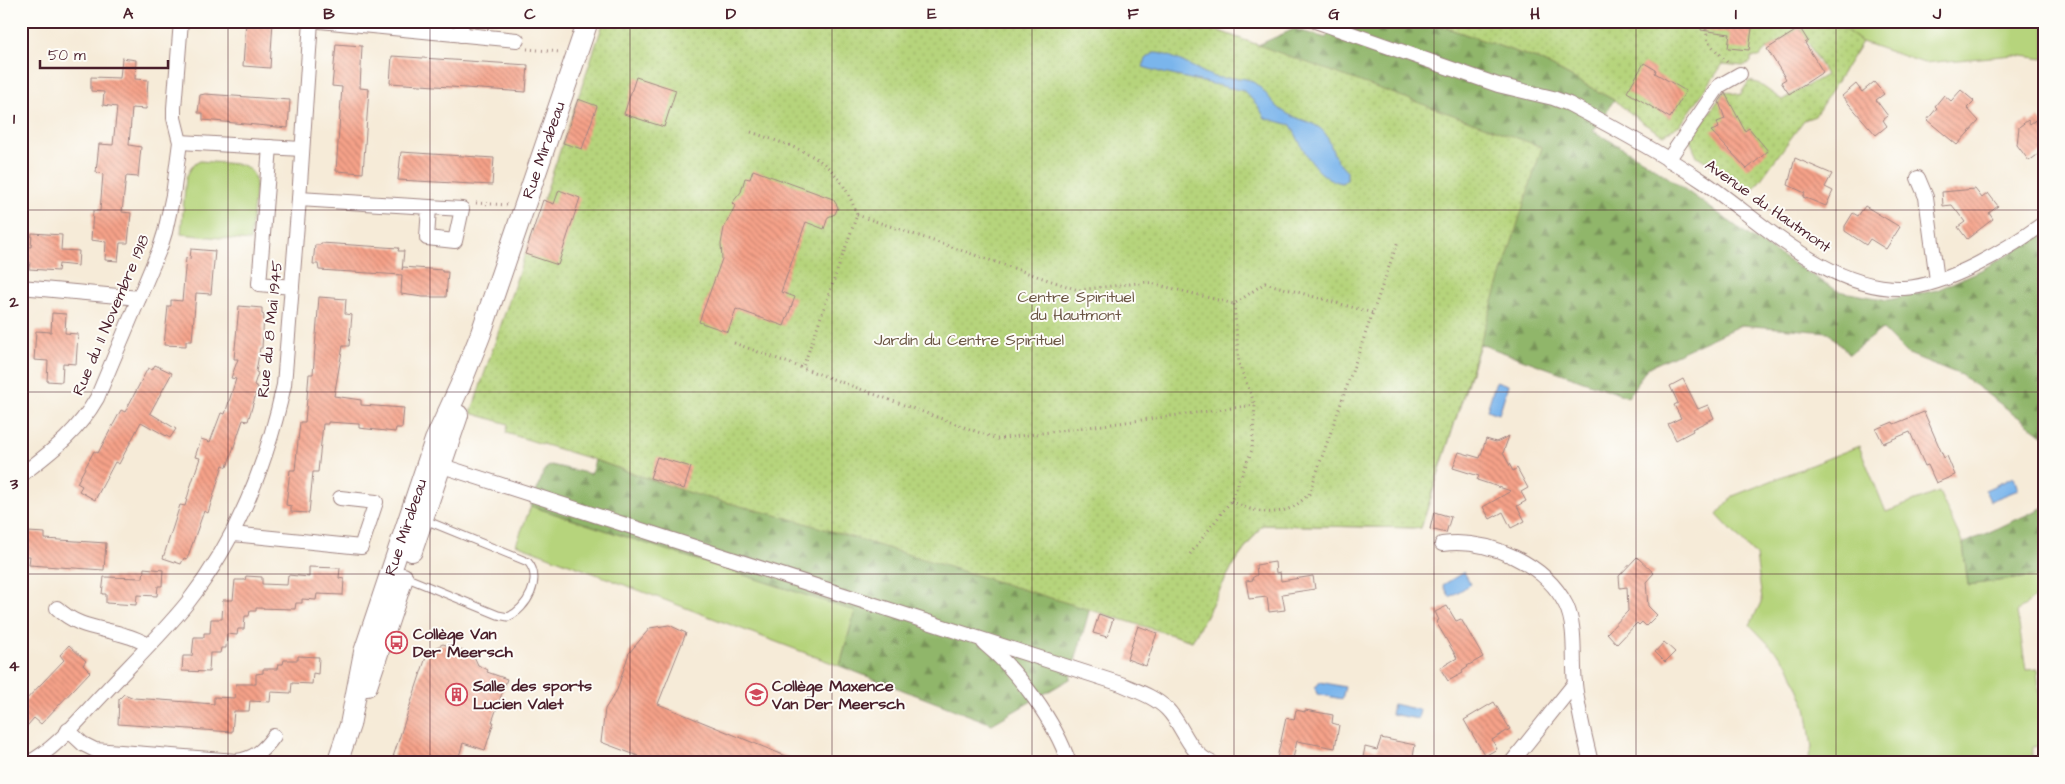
<svg xmlns="http://www.w3.org/2000/svg" width="2065" height="784" font-family="'Architects Daughter',sans-serif">
<style>
.grass{fill:#b6d47b;stroke:#807a53}
.forest{fill:url(#forest-firs);stroke:#6d6a4b}
.park{fill:url(#park-dots);stroke:#807a53}
.water{fill:#7ab5ec;stroke:#626a8c}
.building{fill:url(#building-back-hatch)}
.lines{fill:none;stroke-linecap:round;stroke-linejoin:round}
.lane-casing{stroke:#a08582;stroke-width:9}
.street-casing{stroke:#a08582;stroke-width:16}
.secondary-casing{stroke:#a08582;stroke-width:22}
.path{stroke:#a08582;stroke-width:3;stroke-dasharray:1 4;stroke-linecap:butt}
.lane{stroke:#fff;stroke-width:7}
.street{stroke:#fff;stroke-width:14}
.secondary{stroke:#fff;stroke-width:20}
.grid{fill:none;stroke:#4a1f2b;stroke-width:1;stroke-opacity:0.55}
.labels{text-anchor:middle;dominant-baseline:central;stroke-width:4;stroke-linejoin:round;paint-order:stroke}
.street-label{font-size:16px;fill:#4a1f2b;stroke:#fdfcf7}
.park-label{font-size:16px;fill:#6a5543;stroke:#fdfcf7}
.poi-label{font-size:16px;font-weight:bold;fill:#4a1f2b;stroke:#fdfcf7;text-anchor:start}
.neatline{fill:none;stroke:#4a1f2b;stroke-width:2}
.grid-label{font-size:16px;text-anchor:middle;font-weight:bold;fill:#4a1f2b}
</style>
<defs>
<pattern id="forest-firs" width="22" height="20" patternUnits="userSpaceOnUse" patternTransform="scale(1.25)"><rect width="22" height="20" fill="#90b66b"/><path d="M5 1l3.5 6h-7zM16 11l3.5 6h-7z" fill="#789358"/></pattern>
<pattern id="park-dots" width="8" height="8" patternUnits="userSpaceOnUse" patternTransform="scale(1.25)"><rect width="8" height="8" fill="#b6d47b"/><path d="M2 2h.1M6 6h.1" fill="none" stroke="#9eb66a" stroke-width="1.8" stroke-linecap="round"/></pattern>
<pattern id="building-back-hatch" width="6" height="6" patternUnits="userSpaceOnUse" patternTransform="scale(1.25)"><rect width="6" height="6" fill="#f6a289"/><path d="M-1 5l2 2M0 0l6 6M5-1l2 2" fill="none" stroke="#c98370"/></pattern>
</defs>
<rect width="100%" height="100%" fill="#fdfcf7"/>
<filter id="ink" filterUnits="userSpaceOnUse"><feTurbulence type="fractalNoise" baseFrequency=".02" numOctaves="2"/><feDisplacementMap in="SourceGraphic" scale="10" xChannelSelector="R" yChannelSelector="G"/><feConvolveMatrix kernelMatrix="1 2 1 2 8 2 1 2 1" color-interpolation-filters="sRGB"/></filter>
<filter id="wash" filterUnits="userSpaceOnUse"><feTurbulence type="fractalNoise" baseFrequency=".0096" numOctaves="4" result="noise"/><feDisplacementMap in="SourceGraphic" scale="20" xChannelSelector="R" yChannelSelector="G"/><feGaussianBlur stdDeviation="1.12" result="paint"/><feColorMatrix in="noise" values="0 0 0 0 0 0 0 0 0 0 0 0 0 0 0 0 0 1.4 0 .05"/><feComposite in="paint" operator="in"/></filter>
<g filter="url(#wash)">
<rect width="100%" height="100%" fill="#f6ebd8"/>
<!-- grass -->
<g class="grass">
<path d="M1833 21H2044V59L2014 55 1924 63 1862 42Z"/>
<path d="M200 161 236 164 245 166 252 172 256 182 250 241 181 234 186 177 193 165Z"/>
<path d="M1859 446 1886 512 1939 492 1963 544 1968 585 2044 575V589L2017 612 2026 670 2037 669 2044 735V745L2033 747 2032 763H1806L1812 748 1806 707 1788 664 1750 625 1762 600 1756 556 1717 515 1733 496Z"/>
<path d="M531 506 855 611 840 666 516 544Z"/>
</g>
<!-- forest -->
<g class="forest">
<path d="M1191 21 1258 45 1294 29 1326 38 1336 21H1427L1540 60 1614 100 1593 131 1645 161 1758 242 1838 291 1888 300 1937 290 1981 270 2030 242 2044 232V436L1961 375 1906 353 1882 329 1849 354 1828 332 1741 325 1647 368 1628 397 1480 344 1421 528 1262 525 1233 565 1192 641 1090 608 1070 679 992 724 840 666 855 611 531 506 545 469 551 465 591 474 595 460 690 493Z"/>
<path d="M2044 507V575L1968 585 1963 544Z"/>
</g>
<!-- park -->
<g class="park">
<path d="M604 21H1191L1542 147 1421 528 1262 525 1233 565 1192 641 795 520 690 493 595 460 506 433 508 424 471 413Z"/>
<path d="M1427 21H1833L1862 42 1815 116 1804 120 1751 193 1722 171 1697 156 1690 140 1725 91 1740 95 1749 81 1758 83 1782 100 1826 75 1800 28 1767 49 1759 57H1751V62L1743 66 1723 64 1681 124 1663 135 1643 123 1614 100 1540 60Z"/>
</g>
<!-- water -->
<g class="water">
<path d="M1154 53C1169 52 1198 71 1214 77 1226 80 1239 76 1249 80 1265 87 1271 105 1286 113 1298 120 1314 121 1324 132 1331 140 1331 151 1337 160 1340 164 1344 167 1347 171V179L1342 183C1314 178 1303 148 1291 125L1265 118 1258 106 1244 91 1163 73 1143 67 1146 59Z"/>
<path d="M1496 381 1508 385 1499 414 1487 410Z"/>
<path d="M2014 477 2018 490 1990 501 1985 490Z"/>
<path d="M1464 572 1471 584 1450 597 1443 585Z"/>
<path d="M1320 682 1345 687 1342 699 1317 694 1315 688Z"/>
<path d="M1393 704 1420 710 1418 719 1391 714Z"/>
</g>
<g id="blocks">
<!-- building -->
<g class="building">
<path d="M246 21H273L270 68 243 66Z"/>
<path d="M1702 21H1753L1749 50 1728 48 1730 34 1701 30Z"/>
<path d="M1800 28 1808 41 1805 43 1823 72 1789 94 1781 82 1786 79 1767 49Z"/>
<path d="M336 44 362 46 360 88 369 89 363 173 336 171 342 87 332 86Z"/>
<path d="M392 56 528 65 526 92 390 83Z"/>
<path d="M122 58 136 60 135 79 148 80 146 109 132 108 129 145 141 147 138 177 126 176 122 212 131 213 128 243H120L118 261 105 260 106 242 91 240 93 211H100L103 174 96 172 99 144 113 145 117 107 103 105 104 92 91 91V77L120 78Z"/>
<path d="M1644 63 1656 70 1655 73 1686 91 1670 118 1627 92Z"/>
<path d="M636 77 676 90 664 127 624 114Z"/>
<path d="M1874 82 1884 94 1876 100 1888 116 1883 120 1887 126 1876 135 1842 96 1856 84 1862 92Z"/>
<path d="M1961 90 1974 101 1967 108 1979 121 1957 145 1927 120 1937 108 1935 106 1944 95 1951 101Z"/>
<path d="M1725 93 1745 131 1749 128 1768 151 1747 169 1711 131 1719 128 1717 122 1725 119 1719 102Z"/>
<path d="M205 94 290 100 288 128 203 120V113H198L200 95Z"/>
<path d="M578 99 597 106 582 149 563 143Z"/>
<path d="M2038 118 2044 125V150L2029 161 2017 145 2019 127 2028 120 2030 124Z"/>
<path d="M401 152 494 158 492 185 398 180Z"/>
<path d="M1795 158 1832 174 1825 187 1833 191 1826 206 1803 197 1805 193 1788 185Z"/>
<path d="M753 170 833 199 838 207 835 214 828 217 824 229 806 222 781 292 795 297 784 326 736 309 728 332 699 322 722 259 721 244 724 228 735 206 732 203 741 192 745 178 750 179Z"/>
<path d="M1975 189 1982 198 1988 193 1998 206 1989 213 1993 219 1967 239 1958 227 1965 222 1952 205 1943 206 1942 192Z"/>
<path d="M559 190 580 198 558 265 525 254 543 200 554 204Z"/>
<path d="M1865 206 1900 227 1886 249 1870 239 1866 245 1845 231V226L1853 213 1858 216Z"/>
<path d="M32 233 62 235 61 250 79 251 78 266 59 264 58 271 29 269 30 262 21 261V246L31 247Z"/>
<path d="M321 243 399 248 398 251H404L402 270 403 267 442 270V272H448L446 297H423L401 294 402 275 319 270 318 264H313L315 245H320Z"/>
<path d="M191 249 215 251 211 294 196 293 192 341H186V346L164 345 168 306H171V300L182 301 186 258 190 259Z"/>
<path d="M319 297 346 299 345 314 352 315 349 346H343L334 396 361 400V405L404 408 402 428H396L395 432 359 428V424L328 422V424H323L318 472H313L309 513 291 512V506L286 505 290 470H295L300 422H305L309 374H313Z"/>
<path d="M239 306 262 308V314L264 315 262 348H260L256 372 258 373 254 385 258 387 248 421 243 420 227 467 223 465 208 513 204 511 187 559 184 558 181 564 163 558 180 505 185 506 190 488 200 458 195 457 201 439 210 442 221 413 225 414 236 379 231 378 238 359H234Z"/>
<path d="M52 313 66 314 65 333 78 334 76 364 63 363 62 382 47 381 48 361 34 360 36 331 51 332Z"/>
<path d="M155 365 172 373 150 413 176 429 170 438 141 422 119 464 115 462 95 500 79 491 82 486 77 483 94 451 98 453 121 410 125 412 148 368 152 370Z"/>
<path d="M1683 379 1698 409 1708 405 1714 418 1692 429 1693 431 1676 440 1668 424 1681 418 1674 405 1678 403 1670 386Z"/>
<path d="M1924 412 1944 458 1947 456 1955 475 1936 483 1928 465 1925 466 1910 432 1883 443 1876 429 1893 422 1894 424Z"/>
<path d="M1509 436 1503 453 1513 471 1517 468 1528 488 1521 492 1526 501 1517 506 1525 521 1511 528 1503 512 1490 519 1483 507 1511 491 1477 480 1479 476 1453 468 1459 452 1480 458 1486 439 1496 442Z"/>
<path d="M657 457 691 467 684 489 650 478Z"/>
<path d="M1434 512 1451 517 1446 533 1430 529Z"/>
<path d="M28 532 45 533V539L106 543 104 570 29 565 30 556H25Z"/>
<path d="M1637 557 1654 573 1646 582 1648 606 1657 615 1646 626 1642 622 1639 625 1637 623 1617 644 1607 633 1628 611 1627 587 1620 588 1619 576Z"/>
<path d="M1275 562 1276 573 1280 572 1281 581 1313 576 1315 589 1282 594 1285 610 1269 612 1267 597 1249 599 1246 581 1253 580 1252 578 1257 575 1256 565Z"/>
<path d="M309 567 340 568 339 578 344 579 343 595 317 594 316 600 302 599V603H296L295 609 256 608V611H250L249 616H245L244 629H238L237 635 227 634 226 648H221L220 653H210L209 672 182 671 183 656H192L194 637H204V633H210L211 619H222L223 600H233L235 580H245L246 576 262 577V584L287 585 288 575 309 577Z"/>
<path d="M144 568 163 570 162 586H158L157 596 137 595 136 605 106 603V594H102L104 577 143 578Z"/>
<path d="M1447 606 1456 621 1461 619 1483 657 1467 666 1468 667 1462 671 1463 673 1448 681 1440 668 1457 658 1436 622 1439 620 1435 612Z"/>
<path d="M1099 614 1113 619 1107 637 1093 633Z"/>
<path d="M669 625 686 633 658 704 803 763H636L638 756 601 742 605 709 617 690 629 653 650 628Z"/>
<path d="M1138 626 1157 633 1146 666 1127 659Z"/>
<path d="M1664 642 1675 652 1665 662 1655 652Z"/>
<path d="M443 644 473 654 478 665 488 670 487 672 507 679 492 722H494L485 750 463 743 457 763H403L395 760 396 758 393 757 428 651Z"/>
<path d="M69 645 86 661 83 665 90 672 41 724 34 718 21 733V705L64 660 60 655Z"/>
<path d="M298 656 319 657 318 674 313 673 312 684 292 683 291 693 271 692 270 702 250 701 249 711H234L232 732 118 724 119 699 124 694 134 698 214 704V697L235 698 236 684H256V674L263 673V669H277L278 664H283L284 660H298Z"/>
<path d="M1494 702 1510 729 1492 740 1497 749 1485 756 1464 720Z"/>
<path d="M1296 710 1305 712V710L1333 715 1332 723 1339 725 1335 748 1297 741 1292 763H1276L1286 718 1294 720Z"/>
<path d="M1381 738 1415 745 1412 763H1362L1365 747 1377 750Z"/>
</g>
</g>
</g>
<g filter="url(#ink)">
<use href="#blocks" fill-opacity="0" stroke="#a08582" stroke-width="1"/>
<g class="lines">
<defs>
<path id="lane" d="M405 577 498 615 508 617C527 609 543 579 528 562L425 520"/>
<g id="street">
<path d="M320 21 517 40"/>
<path d="M1315 21 1498 85 1553 98 1569 104C1615 128 1661 153 1704 182 1762 222 1829 291 1904 288 1947 286 2010 248 2044 223"/>
<path d="M461 35 462 21"/>
<path d="M180 142 302 149"/>
<path d="M270 147 259 284 292 287"/>
<path d="M1668 160 1719 86 1740 74"/>
<path d="M1918 178 1926 197 1937 280"/>
<path d="M299 199 462 209 455 241 427 238 429 207"/>
<path d="M21 287 139 298"/>
<path d="M433 463 1121 684C1137 691 1155 697 1167 709 1184 726 1187 752 1212 763"/>
<path d="M21 475C52 451 77 433 97 398L160 248 165 232 173 195 180 142 174 118V108L181 21"/>
<path d="M233 534 361 547 376 502 340 498"/>
<path d="M1442 544C1487 538 1545 563 1566 605 1577 628 1572 659 1575 684 1578 711 1585 737 1591 763"/>
<path d="M57 608C79 629 101 627 127 636 135 638 142 642 149 645"/>
<path d="M984 643C1018 671 1055 721 1069 763"/>
<path d="M68 730 83 744 95 750 236 761C254 759 264 750 274 736"/>
<path d="M28 763C57 749 83 714 106 691 133 662 163 633 188 602 238 538 267 463 284 385L299 199 311 21"/>
<path d="M1511 763 1575 683"/>
</g>
<g id="secondary">
<path d="M412 551 458 415"/>
<path d="M367 686 403 578"/>
<path id="s1" d="M337 763 350 725 364 652 435 440 460 386 480 336 588 21"/>
</g>
</defs>
<!-- lane casing -->
<use href="#lane" class="lane-casing"/>
<!-- street casing -->
<use href="#street" class="street-casing"/>
<!-- secondary casing -->
<use href="#secondary" class="secondary-casing"/>
<!-- path -->
<g class="path">
<path d="M1712 21 1706 28 1708 42 1728 63"/>
<path d="M527 49 560 52"/>
<path d="M751 132C804 151 837 156 857 215L803 367"/>
<path d="M476 203 507 205"/>
<path d="M857 215 1078 290 1147 282 1234 304 1265 283 1373 313"/>
<path d="M734 343 997 439 1255 405"/>
<path d="M1231 501C1251 511 1272 517 1293 507 1299 504 1304 498 1309 494L1398 241"/>
<path d="M1190 554 1231 501 1252 450 1255 405 1239 364 1234 304"/>
</g>
<!-- lane -->
<use href="#lane" class="lane"/>
<!-- street -->
<use href="#street" class="street"/>
<!-- secondary -->
<use href="#secondary" class="secondary"/>
</g>
</g>
<!-- grid -->
<path class="grid" d="M228 21V763M430 21V763M630 21V763M832 21V763M1032 21V763M1234 21V763M1434 21V763M1636 21V763M1836 21V763M21 210H2044M21 392H2044M21 574H2044"/>
<!-- icons -->
<defs>
<symbol id="bus-ring" viewBox="-11 -11 22 22"><circle r="9.5" fill="#fdfcf7" stroke="#d1495b" stroke-width="1.5"/><path d="M-5-6H5V4H4V6H2V4H-2V6H-4V4H-5ZM-3.5-4V0h7V-4ZM-3.5 1.2v1.5H-2V1.2ZM2 1.2v1.5H3.5V1.2Z" fill="#d1495b"/></symbol>
<symbol id="building-ring" viewBox="-11 -11 22 22"><circle r="9.5" fill="#fdfcf7" stroke="#d1495b" stroke-width="1.5"/><path d="M-4-6H4V6H1V3H-1V6H-4ZM-2.5-4.3h1.7v1.8h-1.7ZM.8-4.3h1.7v1.8H.8ZM-2.5-1h1.7V.8h-1.7ZM.8-1h1.7V.8H.8Z" fill="#d1495b"/></symbol>
<symbol id="school-ring" viewBox="-11 -11 22 22"><circle r="9.5" fill="#fdfcf7" stroke="#d1495b" stroke-width="1.5"/><path d="M0-5L7-2L0 1L-7-2ZM-4 1L0 2.5L4 1V4Q0 6-4 4Z" fill="#d1495b"/></symbol>
</defs>
<g fill-rule="evenodd">
<use href="#bus-ring" x="384" y="630" width="25" height="25"/>
<use href="#building-ring" x="444" y="682" width="25" height="25"/>
<use href="#school-ring" x="744" y="682" width="25" height="25"/>
</g>
<g class="labels">
<!-- street labels -->
<g class="street-label">
<text stroke="none"><textPath href="#s1" startOffset="648">Rue Mirabeau</textPath></text>
<text transform="translate(1768 206) rotate(35)">Avenue du Hautmont</text>
<text transform="translate(111 315) rotate(-67)">Rue du 11 Novembre 1918</text>
<text transform="translate(270 329) rotate(-84)">Rue du 8 Mai 1945</text>
<text stroke="none"><textPath href="#s1" startOffset="246">Rue Mirabeau</textPath></text>
</g>
<!-- park labels -->
<g class="park-label">
<text x="1076" y="297">Centre Spirituel<tspan x="1076" dy="18">du Hautmont</tspan></text>
<text x="969" y="340">Jardin du Centre Spirituel</text>
</g>
<!-- poi labels -->
<g class="poi-label">
<text x="413" y="634">Collège Van<tspan x="413" dy="18">Der Meersch</tspan></text>
<text x="473" y="686">Salle des sports<tspan x="473" dy="18">Lucien Valet</tspan></text>
<text x="772" y="686">Collège Maxence<tspan x="772" dy="18">Van Der Meersch</tspan></text>
</g>
</g>
<!-- margin -->
<rect width="2065" height="784" fill="none" stroke="#fdfcf7" stroke-width="55"/>
<!-- scale -->
<path d="M40 60v8h128v-8" fill="none" stroke="#4a1f2b" stroke-width="2.5"/>
<text x="48" y="60" font-size="15" fill="#4a1f2b" stroke="#fdfcf7" stroke-width="4" paint-order="stroke">50 m</text>
<rect x="28" y="28" width="2010" height="728" class="neatline"/>
<g class="grid-label">
<text x="128" y="19">A</text>
<text x="329" y="19">B</text>
<text x="530" y="19">C</text>
<text x="731" y="19">D</text>
<text x="932" y="19">E</text>
<text x="1133" y="19">F</text>
<text x="1334" y="19">G</text>
<text x="1535" y="19">H</text>
<text x="1736" y="19">I</text>
<text x="1937" y="19">J</text>
<text x="14" y="124">1</text>
<text x="14" y="307">2</text>
<text x="14" y="489">3</text>
<text x="14" y="671">4</text>
</g>
</svg>
